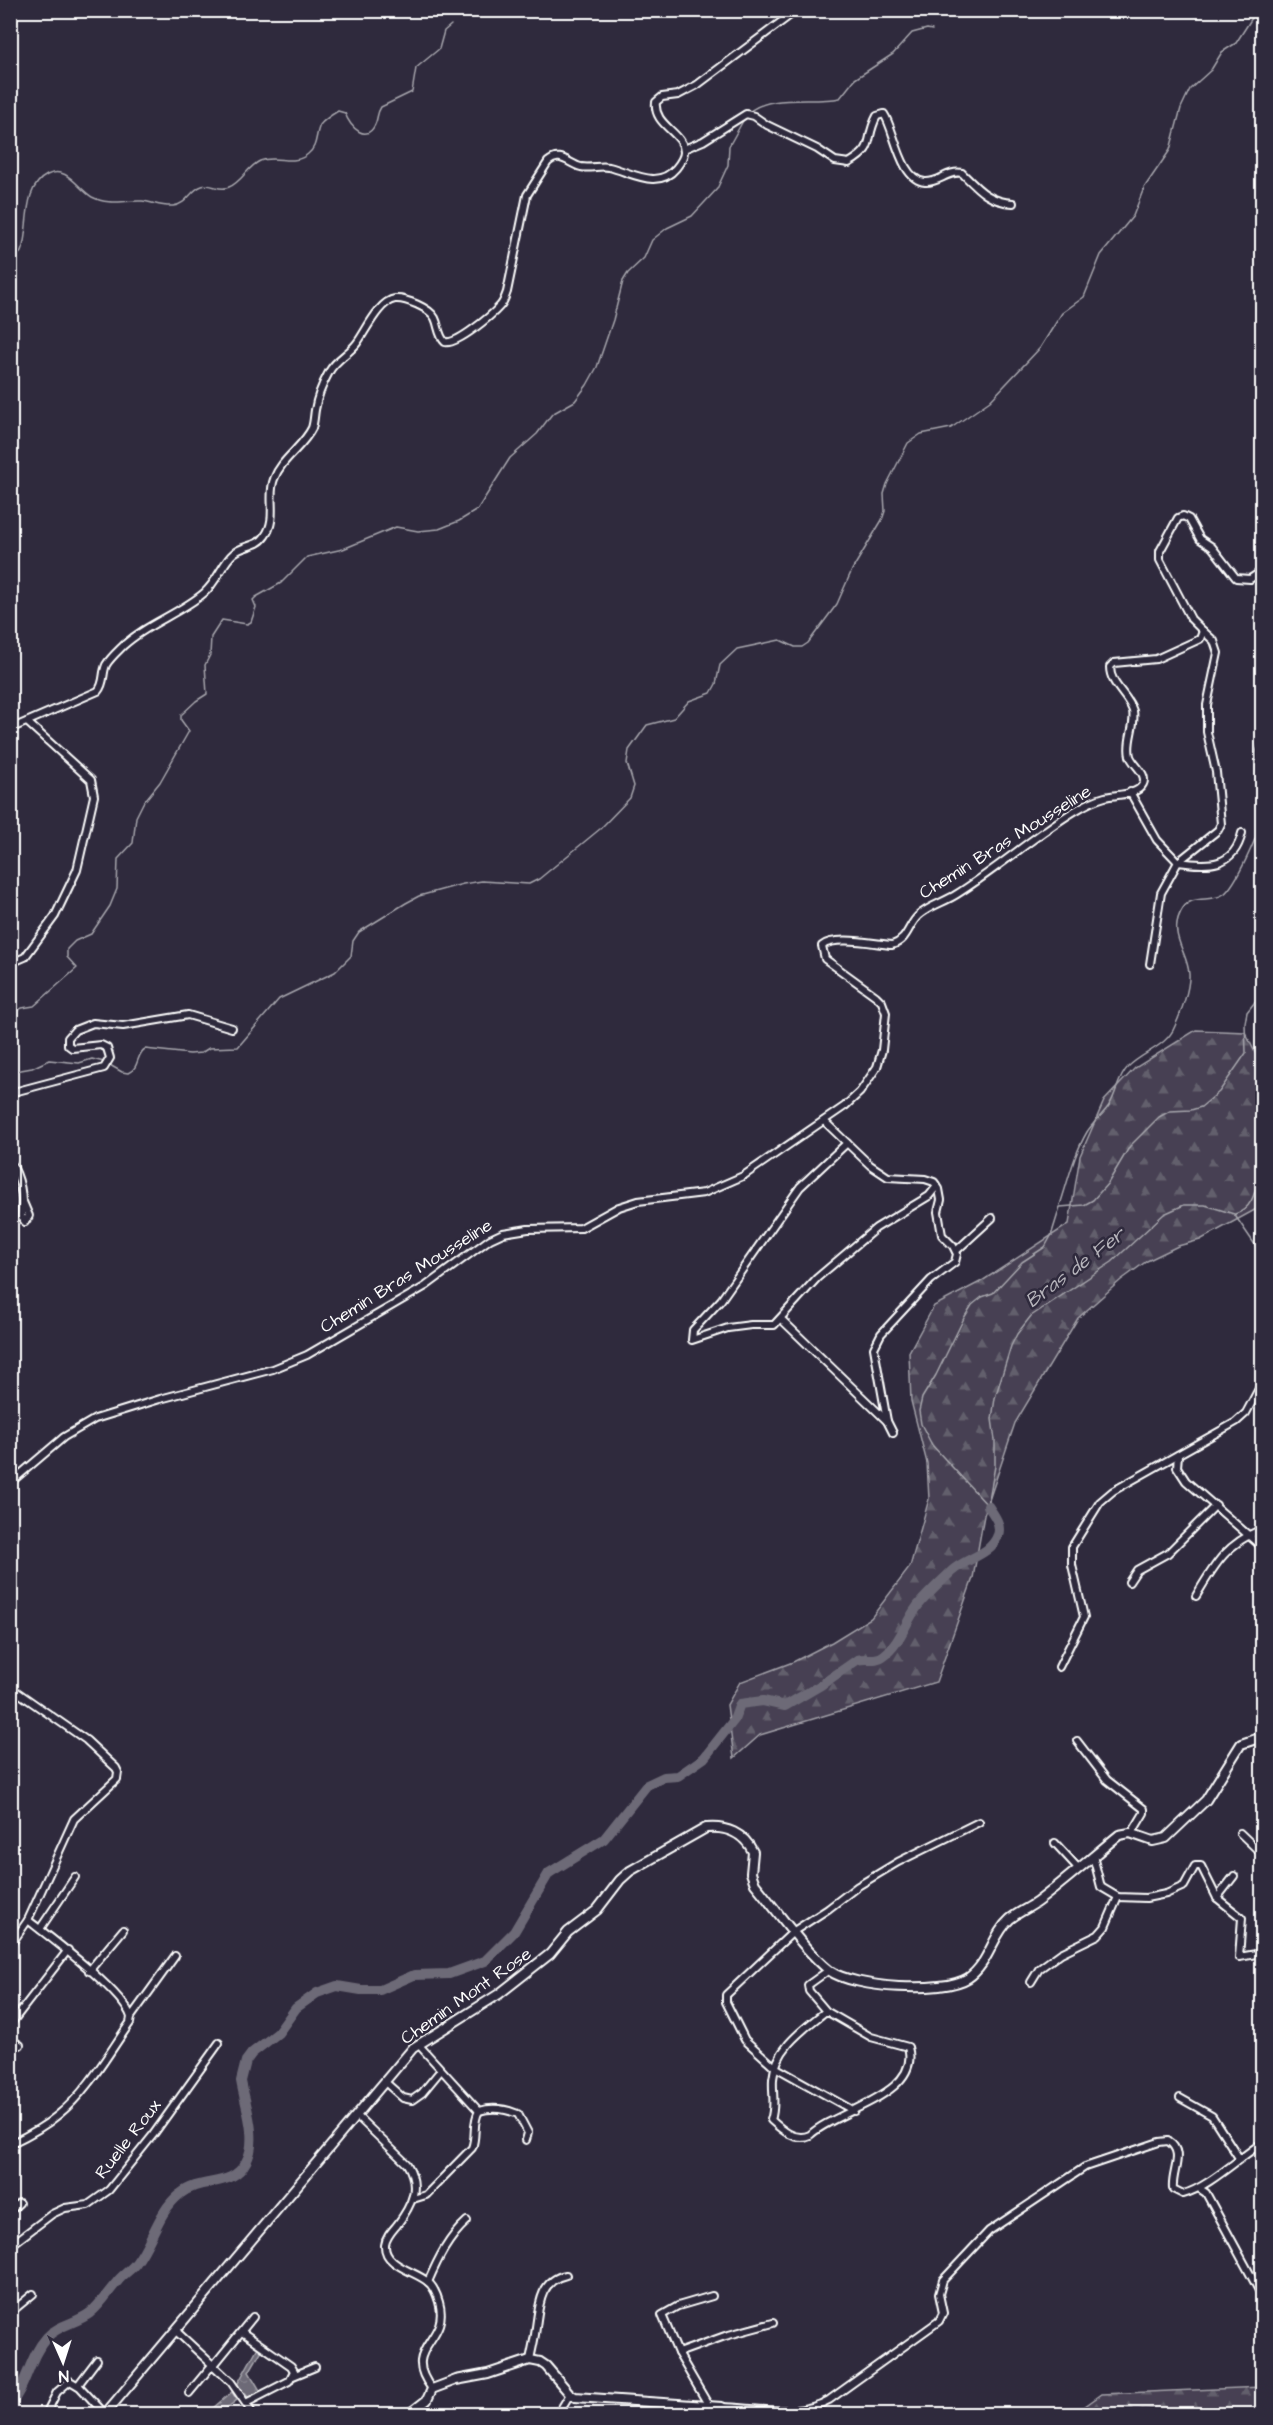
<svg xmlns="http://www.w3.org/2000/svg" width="1273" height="2425" font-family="'Architects Daughter',sans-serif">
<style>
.forest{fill:url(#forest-firs);stroke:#a2a0a8;stroke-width:1.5}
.water{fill:url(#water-ripples);stroke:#a7a6ad;stroke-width:1.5}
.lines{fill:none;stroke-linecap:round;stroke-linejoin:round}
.stream{stroke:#a7a6ad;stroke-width:1.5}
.river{stroke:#6d6a77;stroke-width:10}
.minor-casing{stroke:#fff;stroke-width:10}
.tertiary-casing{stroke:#fff;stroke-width:12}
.minor{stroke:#2f2a3d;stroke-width:6}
.tertiary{stroke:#2f2a3d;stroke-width:8}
.labels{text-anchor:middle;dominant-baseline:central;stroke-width:5;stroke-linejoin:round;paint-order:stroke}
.street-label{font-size:18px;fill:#fff;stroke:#2f2a3d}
.water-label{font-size:20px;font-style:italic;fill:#b6b4bb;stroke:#2f2a3d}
</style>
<defs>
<pattern id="forest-firs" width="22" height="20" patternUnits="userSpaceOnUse" patternTransform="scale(1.5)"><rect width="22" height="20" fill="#464152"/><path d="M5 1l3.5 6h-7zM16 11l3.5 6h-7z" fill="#625e6c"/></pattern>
<pattern id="water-ripples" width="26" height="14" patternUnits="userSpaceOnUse" patternTransform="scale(1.5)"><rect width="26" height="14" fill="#6d6a77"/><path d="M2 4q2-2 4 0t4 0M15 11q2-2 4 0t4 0" fill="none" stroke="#83808b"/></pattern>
</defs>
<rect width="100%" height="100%" fill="#2f2a3d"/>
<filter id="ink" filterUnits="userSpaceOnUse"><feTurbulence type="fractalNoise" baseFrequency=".0167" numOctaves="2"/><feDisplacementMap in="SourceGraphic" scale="12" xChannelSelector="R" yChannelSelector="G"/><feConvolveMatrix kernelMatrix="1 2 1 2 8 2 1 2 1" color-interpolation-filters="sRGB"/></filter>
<g filter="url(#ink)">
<!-- forest -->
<g class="forest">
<path d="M1196 1030 1245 1032 1262 1067V1206L1200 1240 1178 1246 1147 1261 1121 1280 1078 1318 1015 1423 984 1515 973 1578 936 1682 760 1735 734 1758 727 1705 740 1682 793 1662 832 1642 871 1618 910 1567 929 1499 927 1463 911 1401 909 1352 934 1306 982 1281 1069 1224 1080 1156 1104 1101 1135 1068Z"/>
<path d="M1262 2387V2414H1074L1102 2394Z"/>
</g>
<!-- water -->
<g class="water">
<path d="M258 2347 262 2350 249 2372 261 2392 249 2398 237 2385Z"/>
<path d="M232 2392 237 2400 219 2414H206Z"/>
</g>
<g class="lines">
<!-- stream -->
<g class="stream">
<path d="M748 113C770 93 812 104 840 98L855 79 893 54 912 33 927 29 932 30"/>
<path d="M10 264 21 252 23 246C29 224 23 187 47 175 67 165 77 188 92 197 109 206 124 200 142 201 152 202 162 207 173 206 187 205 190 190 202 186 211 182 219 192 229 187 242 182 247 167 260 161 276 154 293 167 308 154 318 146 315 135 320 125 323 121 333 114 338 111L345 113C350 128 368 145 376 122 378 116 377 113 381 107L412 92 416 68 439 49 444 31 451 25"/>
<path d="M1262 696 1259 704 1262 734 1256 753 1257 773 1262 787"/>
<path d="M10 1016 22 1008 34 1006 77 968 67 957V949L75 941 91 934 110 906 117 889 118 859 133 843 136 817 143 803 160 782 189 731 181 720V715L196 701 207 694 205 665 210 655 211 637 222 620 247 624 251 622 256 607 253 600 256 597 281 583 307 557 343 549 396 527 418 531 439 529 459 521 477 510 510 458 537 434 552 414 575 401 587 385 597 367 613 320 623 281 628 273 644 258 652 240 667 228 692 216 717 189 728 165 729 146 744 119"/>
<path d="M108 1064 122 1072 128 1073C140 1068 136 1054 145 1049L190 1054 201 1053 209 1048 238 1047 279 999 335 972 351 956 353 941 359 932 406 903 419 896 463 884 482 881 529 884 539 879 600 829 630 798 634 786 627 763 629 750 647 725 674 718 689 701 711 693 716 684 720 665 737 649 780 640 795 647H802L808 643 837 604 852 570 882 520 885 511 884 494 887 484 908 443 921 434 951 428 990 401 1040 348 1062 313 1084 297 1101 255 1133 216 1144 188 1170 150 1181 108 1190 89 1211 70 1222 52 1236 43 1257 10"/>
<path d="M10 1072 32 1068 49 1060 79 1063 92 1059 104 1062"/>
<path d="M1060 1205C1068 1181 1074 1154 1087 1132 1093 1122 1104 1114 1110 1104 1117 1092 1118 1077 1128 1067 1142 1052 1167 1047 1175 1026 1181 1013 1190 988 1189 974 1188 951 1166 934 1183 908 1192 894 1212 903 1224 894 1237 884 1256 838 1262 821"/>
<path d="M1235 1214C1256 1208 1256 1183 1262 1166"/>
<path d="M988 1505 995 1466V1440L992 1419 995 1398 1011 1346 1017 1334 1031 1316 1112 1262 1164 1214 1184 1205H1205L1234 1214 1262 1255"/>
<path d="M988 1506 932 1445 921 1424 919 1411 922 1398 936 1375 964 1318 972 1305 982 1297 993 1293 1022 1262 1045 1247 1051 1236 1060 1207 1084 1205 1093 1200 1108 1183 1130 1146 1159 1117 1170 1111 1191 1110 1201 1107 1219 1092 1246 1053 1245 1023 1247 1012 1262 993"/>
<path d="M1133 2414C1145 2408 1159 2408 1171 2414"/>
</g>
<!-- river -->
<path class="river" d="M10 2405C27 2385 29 2357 47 2337 58 2325 77 2323 90 2313 101 2304 108 2292 117 2282 122 2275 131 2270 136 2263 153 2241 158 2211 180 2194 202 2176 232 2189 246 2162 259 2139 245 2105 241 2081L246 2061 252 2053 278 2033 296 2008 317 1993 337 1986 361 1990H380L414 1975 449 1974 485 1961 514 1932 549 1873 604 1839 647 1785 664 1777 678 1776 704 1758 734 1720 740 1704 763 1701 785 1706 821 1685 857 1660C867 1657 875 1662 883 1656 900 1644 905 1623 917 1607 925 1596 942 1581 952 1571 966 1558 991 1555 998 1535 1002 1524 993 1514 988 1506"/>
<defs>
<g id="minor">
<path d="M684 149 703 141 746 114 754 116 767 125 817 149 835 161 849 163C877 147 864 140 877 116L884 114C895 130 900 180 925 182 939 183 948 170 962 173 978 189 989 202 1013 203"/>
<path d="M10 729 98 691C105 683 102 674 106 665 110 658 118 651 124 645 148 623 179 614 204 593 218 581 222 563 234 553 243 545 258 547 265 536 278 518 267 497 274 479 281 459 303 447 312 428 314 422 314 416 315 410 317 398 323 383 329 372 336 359 349 354 357 343 366 331 379 301 395 299 405 298 430 308 435 318 439 326 438 335 445 342 457 345 492 315 500 306 504 302 505 297 507 292L527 195 548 162C560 151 569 164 581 167 591 169 600 165 609 167 633 173 658 190 676 168 680 163 684 157 684 152 684 132 653 126 656 102L662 97 678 95 697 85 797 10"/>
<path d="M1130 792 1157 840 1178 862C1208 866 1234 868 1242 833"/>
<path d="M10 957 18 960 25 957 55 916 77 870 94 796 91 780 27 722"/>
<path d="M1150 964 1161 893 1178 862 1218 830 1221 824 1216 772 1207 732V705L1218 653 1214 641 1203 631"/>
<path d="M10 1093 104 1068 110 1058 107 1048 101 1045 72 1048 68 1045V1038L75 1030 93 1023 123 1026 188 1015 232 1028"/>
<path d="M824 1121 870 1165 888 1177 925 1179 934 1182 939 1189 941 1200 938 1212 942 1235 953 1246 957 1254 955 1262 931 1280 881 1334 874 1348 887 1421"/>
<path d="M847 1143 800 1187 721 1300 693 1330 692 1340 728 1328 751 1325H774L817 1278 876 1228 929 1196 937 1186"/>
<path d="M10 1161C21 1179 24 1196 21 1216L25 1222 29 1216 23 1202"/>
<path d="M956 1251 992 1218"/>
<path d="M781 1319 887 1421 893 1433"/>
<path d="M1178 1455 1177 1467 1186 1481 1262 1547"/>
<path d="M10 1483 64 1437 95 1419 160 1399 273 1369 307 1355 426 1286 490 1239 503 1233 528 1229 581 1228 619 1207 638 1201 704 1193 743 1176 845 1106 860 1092 877 1067 882 1050 886 1013 882 1002 876 996 825 959 822 946C834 935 876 944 892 945 908 940 907 927 918 916 928 906 945 902 957 894 987 875 1014 853 1042 833 1059 821 1085 802 1105 797 1116 794 1137 796 1143 784 1148 774 1133 765 1130 756 1126 741 1136 726 1133 711 1128 695 1110 685 1110 667L1114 663 1156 659 1200 639 1203 631 1191 619 1160 560V551L1178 518 1183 516 1189 519 1200 539 1212 547 1236 578 1250 579 1262 571"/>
<path d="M1129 1582 1137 1570 1168 1553 1216 1505"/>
<path d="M1196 1596C1215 1564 1226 1544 1262 1529"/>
<path d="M1059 1667 1084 1617 1072 1565V1547L1100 1502 1113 1491 1236 1422 1246 1413 1262 1383"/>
<path d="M10 1687 86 1740 116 1768 118 1772 117 1779 74 1819 28 1920 10 1946"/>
<path d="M1077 1741 1107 1780 1144 1809V1813L1132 1833"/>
<path d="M1240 1833 1262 1854"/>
<path d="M1055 1843 1078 1868"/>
<path d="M1093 1856 1101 1887 1118 1897 1146 1898 1166 1894 1184 1886 1195 1866H1201L1217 1898 1242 1918 1239 1957 1262 1953"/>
<path d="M1217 1898 1234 1876"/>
<path d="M40 1929 75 1877"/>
<path d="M89 1971 123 1930"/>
<path d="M1031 1982 1039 1969 1061 1953 1098 1935 1105 1927 1118 1897"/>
<path d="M826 2011 871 2037 908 2047C922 2095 836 2110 810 2135 795 2142 782 2130 771 2120 776 2105 772 2094 773 2079 776 2047 804 2029 826 2011L809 1991 808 1985 829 1970"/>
<path d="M131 2017 175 1956"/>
<path d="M10 2025 68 1950"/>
<path d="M10 2039 20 2045"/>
<path d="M418 2044 479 2111C492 2107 506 2109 518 2114L528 2133 526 2140"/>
<path d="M385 2082 403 2098 412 2100 422 2093 441 2070"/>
<path d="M1180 2098 1212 2116 1239 2158"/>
<path d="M854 2111 775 2067 745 2040 726 2002V1995L794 1931 828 1909 858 1886 898 1862 979 1822"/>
<path d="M356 2115 407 2164C421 2187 412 2205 397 2225 392 2231 386 2237 385 2245 384 2266 415 2271 428 2282 434 2287 437 2295 439 2302 451 2342 399 2347 432 2389"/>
<path d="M10 2144C27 2136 44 2127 58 2115 88 2091 108 2054 130 2023L131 2017C123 1992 51 1938 28 1920"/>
<path d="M1200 2189 1206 2193 1262 2296"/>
<path d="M413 2199 426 2195 472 2148C477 2135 472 2123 479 2111"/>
<path d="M10 2211 19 2203"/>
<path d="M10 2246 52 2214 65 2208 88 2205 109 2190 153 2135 219 2043"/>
<path d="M428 2282C438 2259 448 2238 467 2221"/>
<path d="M10 2313 33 2294"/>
<path d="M176 2331 231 2382 253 2414"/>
<path d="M242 2332 291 2366 294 2371 289 2381 246 2403"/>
<path d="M678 2353 725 2336 773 2323"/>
<path d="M530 2360C532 2349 535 2338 536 2327 539 2306 540 2280 566 2275"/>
<path d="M214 2365 253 2317"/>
<path d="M293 2376 315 2367"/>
<path d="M78 2385 97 2360"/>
<path d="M189 2393 213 2364"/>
<path d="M709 2406 678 2353 662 2315 678 2306 712 2296"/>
<path d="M722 2407C757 2408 798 2418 829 2400L939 2321 943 2313 939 2294 943 2280 989 2231 1085 2167 1159 2142 1168 2141C1186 2152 1171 2172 1173 2189L1183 2194C1206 2189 1240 2157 1262 2143"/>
<path d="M46 2414 57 2392 70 2381 80 2387 105 2414"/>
<path d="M558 2414 570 2394"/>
</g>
<g id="tertiary">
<path d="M105 2414 413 2048 499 1994 550 1954 568 1932 597 1910 620 1880 630 1871 706 1828C726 1826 744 1833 753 1852L751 1873 755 1884C776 1909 805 1952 830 1971 854 1988 943 1994 968 1978 989 1964 992 1935 1010 1919 1018 1912 1029 1908 1037 1902 1065 1881 1092 1857 1119 1835L1130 1833 1153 1841 1166 1838 1206 1800 1241 1744 1262 1737"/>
<path d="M409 2414 427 2400 432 2389 456 2380 488 2374 530 2360 540 2362 546 2366 570 2394 575 2397 722 2407 727 2414"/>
</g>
</defs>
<!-- minor casing -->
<use href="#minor" class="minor-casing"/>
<!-- tertiary casing -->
<use href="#tertiary" class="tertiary-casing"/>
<!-- minor -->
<use href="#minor" class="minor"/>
<!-- tertiary -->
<use href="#tertiary" class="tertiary"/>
</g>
</g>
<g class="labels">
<!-- street labels -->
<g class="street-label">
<text transform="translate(1005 842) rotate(-32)">Chemin Bras Mousseline</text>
<text transform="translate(406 1276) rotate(-32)">Chemin Bras Mousseline</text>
<text transform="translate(466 1996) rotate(-35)">Chemin Mont Rose</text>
<text transform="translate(128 2139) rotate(-52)">Ruelle Roux</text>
</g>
<!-- water labels -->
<g class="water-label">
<text transform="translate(1075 1268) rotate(-37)">Bras de Fer</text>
</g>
</g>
<!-- margin -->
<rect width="1273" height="2425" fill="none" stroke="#2f2a3d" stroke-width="36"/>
<rect x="18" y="18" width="1237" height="2389" fill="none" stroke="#fff" stroke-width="2" filter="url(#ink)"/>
<!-- north arrow -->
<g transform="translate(63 2362) rotate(177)" stroke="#2f2a3d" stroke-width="4.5" paint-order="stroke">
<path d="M0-4.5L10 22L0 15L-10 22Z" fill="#ffffff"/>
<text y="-9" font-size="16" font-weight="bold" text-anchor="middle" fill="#ffffff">N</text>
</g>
</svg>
